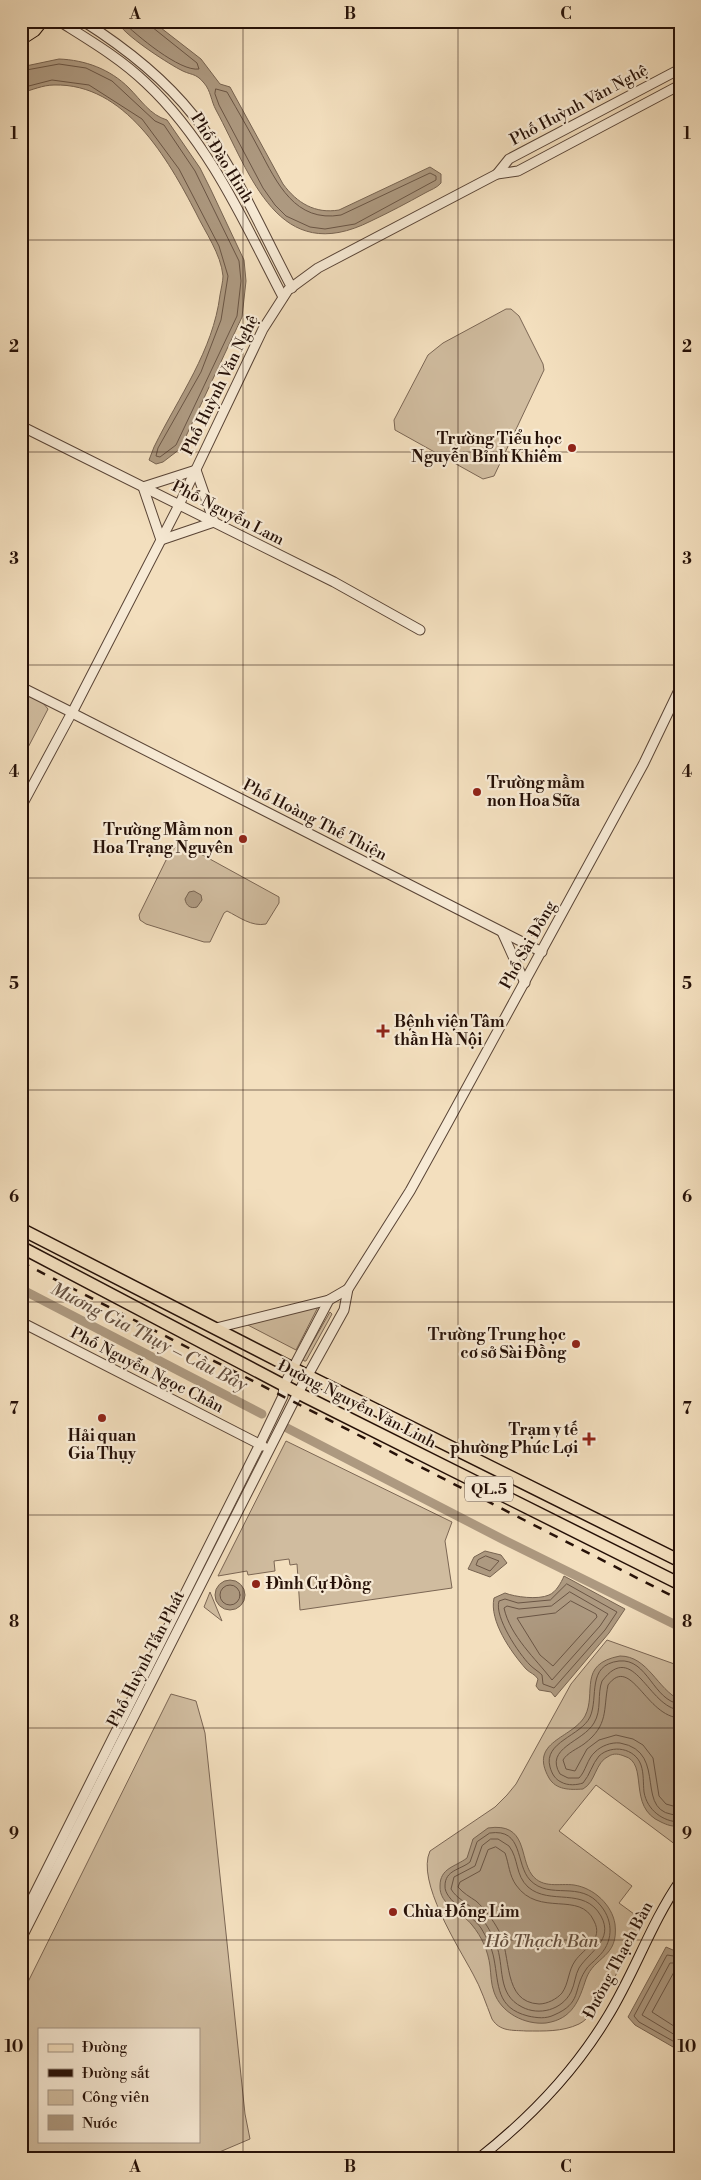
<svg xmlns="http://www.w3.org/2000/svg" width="701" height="2180" font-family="'Libre Bodoni',serif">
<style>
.green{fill:#d0bc9f;stroke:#7b6654;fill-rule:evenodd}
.water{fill:#ad9980;stroke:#776350}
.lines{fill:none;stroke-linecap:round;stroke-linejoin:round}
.shore{stroke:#6a5544;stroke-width:1}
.canal{stroke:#ad9980;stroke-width:9}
.tertiary-casing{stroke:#594436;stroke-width:11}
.secondary-casing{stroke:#261108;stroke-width:11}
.primary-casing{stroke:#261108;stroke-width:12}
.trunk-casing{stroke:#261108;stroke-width:14}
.tertiary{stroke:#f7ead5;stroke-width:9}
.secondary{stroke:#f7ead5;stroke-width:9}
.primary{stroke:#f3dfbe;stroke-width:10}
.trunk{stroke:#f3dfbe;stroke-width:11}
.rail{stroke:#261108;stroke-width:2.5;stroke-dasharray:9 9;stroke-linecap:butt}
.grid{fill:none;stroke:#261108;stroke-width:1;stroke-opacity:0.55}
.poi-dot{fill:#8f2418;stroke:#f7ead5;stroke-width:2}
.labels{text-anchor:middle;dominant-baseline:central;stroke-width:4.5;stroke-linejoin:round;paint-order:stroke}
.shield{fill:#f7ead5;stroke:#655246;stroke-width:1}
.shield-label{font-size:15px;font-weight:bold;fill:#261108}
.street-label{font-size:16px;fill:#261108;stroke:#f7ead5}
.poi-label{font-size:16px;font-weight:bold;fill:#261108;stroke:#f7ead5;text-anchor:end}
.water-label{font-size:18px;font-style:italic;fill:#634e3e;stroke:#f7ead5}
.neatline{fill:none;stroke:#261108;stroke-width:2}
.grid-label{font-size:16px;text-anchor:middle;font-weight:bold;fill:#261108}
</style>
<rect width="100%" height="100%" fill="#f3dfbe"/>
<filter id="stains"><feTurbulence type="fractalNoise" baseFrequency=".004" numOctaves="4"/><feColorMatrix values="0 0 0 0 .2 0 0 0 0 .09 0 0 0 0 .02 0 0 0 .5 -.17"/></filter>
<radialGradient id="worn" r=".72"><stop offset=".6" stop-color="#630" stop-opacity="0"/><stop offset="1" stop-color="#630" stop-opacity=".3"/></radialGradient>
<!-- green -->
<g class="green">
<path d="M506 309H511L519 316 543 364 544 370 494 476 483 479 395 430 394 420 428 355 443 343Z"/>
<path d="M21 692 43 703 48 709 21 761Z"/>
<path d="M180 845 188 847 279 897V903L266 924C252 927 239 917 227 911L224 913 210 942H204L146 924 140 920 139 915 171 850Z"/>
<path d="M319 1305 296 1350 242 1322Z"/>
<path d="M330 1312 332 1314 306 1361H304L303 1359Z"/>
<path d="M286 1441 452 1522 445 1541 452 1588 300 1610 297 1564 290 1565 289 1559 274 1561 275 1571 248 1575 247 1571 218 1576Z"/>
<path d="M210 1592 222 1621 204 1607Z"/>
<path d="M607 1640 680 1666V1848L596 1785 559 1831 632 1886 619 1903 634 1914 638 1930C627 1952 600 2014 579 2024 562 2032 544 2031 526 2031 513 2030 500 2032 492 2019 486 2004 481 1988 473 1974 458 1946 416 1881 430 1851L495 1807 507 1795 516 1784 571 1684Z"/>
<path d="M171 1694 196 1701 205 1733 245 2114 250 2139 203 2159H21V1996ZM39 2029H199V2141H39Z"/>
</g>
<!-- water -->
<g class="water">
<path d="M117 21H152L201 59 220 84 230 87 283 184C297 203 315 214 339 210L430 167 441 174V183C437 188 430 190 425 193 407 203 390 212 371 221 278 268 251 175 216 110 211 101 211 91 204 83 195 72 191 76 179 69 166 62 122 34 117 21Z"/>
<path d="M59 59C85 60 110 69 129 88 141 100 150 115 167 120L200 168 211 190 244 260 246 281 242 317 180 449 163 462 156 464 149 460 154 447C179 396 213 351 220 295 221 289 223 281 223 276 221 254 205 232 196 213 168 159 125 83 54 85 43 85 32 90 21 93V67Z"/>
<path d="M194 891 201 895 202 900 197 907C191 909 186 906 185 899L189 892Z"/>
<path d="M485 1551 501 1555 507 1563 490 1577 468 1569 474 1557Z"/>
<path d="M564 1576 625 1609 609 1633 555 1697 551 1692 539 1690 536 1686 538 1679C535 1674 530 1673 526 1669 511 1652 489 1621 494 1598L505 1593C515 1597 538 1600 549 1595 556 1592 561 1583 564 1576Z"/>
<circle cx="230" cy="1595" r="15"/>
<path d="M620 1656C648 1656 657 1689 680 1700V1826C673 1827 667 1825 661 1822 626 1807 650 1763 624 1756 619 1754 614 1753 609 1756 595 1762 596 1782 583 1789 570 1790 556 1790 549 1778 528 1741 572 1739 585 1716 597 1693 577 1664 620 1656Z"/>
<path d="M488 1828C528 1822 519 1858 532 1875 543 1889 559 1883 574 1885 594 1888 612 1905 615 1924 619 1958 594 1956 586 1979 579 2000 573 2019 546 2023 525 2025 501 2013 494 1992 491 1984 491 1975 490 1966 488 1951 482 1937 472 1925 462 1912 439 1905 440 1886 440 1868 455 1867 467 1858L473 1839Z"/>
<path d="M666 1947 680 1953V2051L635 2025 628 2017Z"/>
</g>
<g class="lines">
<!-- shore -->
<g class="shore">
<path d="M122 21C136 35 180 72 199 69L197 63 152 27 150 21"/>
<path d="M21 71 59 64 86 68 112 81 155 121 164 125 195 171 239 261 241 281 237 316 176 445 160 457 156 456 158 448 201 372 221 320 228 276 219 246 179 169 142 119 89 85 52 80 21 88"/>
<path d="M216 89 227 92C238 111 249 130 259 149 277 183 295 223 341 215L430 173 436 176V180L355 224 325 229 310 227 286 216 275 205 263 188 219 105 215 94Z"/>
<path d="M486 1556 499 1561 490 1571 476 1565 478 1560Z"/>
<path d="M567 1584 617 1612 605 1630 554 1688 543 1684 542 1675C538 1671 534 1669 530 1665 519 1654 494 1617 499 1601L505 1599 518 1603 550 1600Z"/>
<circle cx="230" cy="1595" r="10"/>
<path d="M570 1592 608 1614 600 1626 552 1680C536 1659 510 1636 504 1608L507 1606 519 1609 551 1606Z"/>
<path d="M571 1601 596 1614 597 1617 553 1666 540 1655 517 1618 555 1613Z"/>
<path d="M680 1704C653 1701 648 1658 619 1661 586 1665 599 1697 590 1717 581 1736 543 1742 550 1767 552 1774 555 1779 561 1782 568 1786 577 1785 583 1783 590 1775 592 1764 599 1756 612 1744 635 1748 641 1765 644 1774 643 1783 644 1792 647 1810 663 1822 680 1822"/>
<path d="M680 1710C648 1708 634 1639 602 1681 597 1694 602 1710 594 1723 583 1742 544 1748 560 1774L568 1778H579C586 1771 587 1759 595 1752 601 1746 611 1742 620 1743 671 1752 630 1816 680 1815"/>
<path d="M680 1718C646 1717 631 1654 608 1685 603 1710 609 1725 584 1744 577 1749 567 1753 563 1760L566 1769 575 1771 587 1749 599 1740 616 1735 633 1739 643 1745 653 1758 659 1796 666 1804 680 1808"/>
<path d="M490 1833C524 1828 515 1864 530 1880 550 1901 580 1879 601 1906 614 1922 613 1943 598 1957 594 1962 588 1965 585 1971 573 1990 582 2003 554 2015 546 2019 537 2018 528 2016 496 2008 499 1985 494 1959 492 1948 487 1938 481 1928 472 1915 444 1900 445 1886 445 1870 460 1870 470 1862L477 1842Z"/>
<path d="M491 1839H498L509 1846C519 1859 515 1875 528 1887 550 1906 584 1886 601 1916 614 1940 590 1951 579 1968 575 1975 575 1984 571 1992 562 2010 539 2016 522 2007 496 1994 505 1966 496 1944 491 1931 483 1918 473 1909 466 1902 456 1898 451 1889L454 1877 475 1866 482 1846Z"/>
<path d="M496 1847 505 1853C509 1864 509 1875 516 1885 539 1918 580 1890 594 1921 604 1940 584 1948 575 1961 568 1971 569 1983 562 1993 557 1999 547 2004 539 2004 502 2002 512 1956 499 1931 493 1920 485 1909 476 1901 470 1897 463 1893 458 1887L460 1882 480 1871 488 1850Z"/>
<path d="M680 1957 667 1955 634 2016 639 2022 680 2045"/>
<path d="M680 1963H670L642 2015 680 2038"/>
<path d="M680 1971 674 1972 652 2012 680 2030"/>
</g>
<!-- canal -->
<g class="canal">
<path d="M21 1289 262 1414"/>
<path d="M287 1428 502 1539 680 1627"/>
</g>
<defs>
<g id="tertiary">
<path d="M59 21C89 40 120 58 146 83 209 142 244 222 283 297"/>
<path d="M83 21C124 47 162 76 193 115 235 166 261 230 292 288"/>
<path d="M497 174 509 159 680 69"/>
<path d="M21 426 334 582 420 630"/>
<path d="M143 487 196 470 214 522 161 540"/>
<path d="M143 487 161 540"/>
<path d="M21 687 69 711"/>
<path d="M74 709 179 505 263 329 288 290 318 268 497 174 518 171 680 85"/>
<path d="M76 715 542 952"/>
<path d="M21 807 70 716"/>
<path d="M502 932 525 983"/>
<path d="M21 1322 263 1446"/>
<path d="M216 1328 329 1300"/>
<path d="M21 1921 260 1444 283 1396 284 1385 329 1300 348 1289"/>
<path d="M21 1939 298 1393 344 1310 348 1289 410 1191 447 1124 644 763 680 688"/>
</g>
<path id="secondary" d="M478 2159C529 2119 575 2071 608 2016 635 1972 651 1923 680 1881"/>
<path id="primary" d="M21 40 35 31 43 21"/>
<g id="trunk">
<path d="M21 1229 308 1376 680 1561"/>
<path d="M21 1247 306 1397 680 1584"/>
</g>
</defs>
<!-- tertiary casing -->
<use href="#tertiary" class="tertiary-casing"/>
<!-- secondary casing -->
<use href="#secondary" class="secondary-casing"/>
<!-- primary casing -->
<use href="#primary" class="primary-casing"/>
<!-- trunk casing -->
<use href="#trunk" class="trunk-casing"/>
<!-- tertiary -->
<use href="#tertiary" class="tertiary"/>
<!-- secondary -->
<use href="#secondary" class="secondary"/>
<!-- primary -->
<use href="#primary" class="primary"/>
<!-- trunk -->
<use href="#trunk" class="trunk"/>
<!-- rail -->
<path class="rail" d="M21 1262 680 1600"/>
</g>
<!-- grid -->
<path class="grid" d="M243 21V2159M458 21V2159M21 240H680M21 452H680M21 665H680M21 878H680M21 1090H680M21 1302H680M21 1515H680M21 1728H680M21 1940H680"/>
<!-- markers -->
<g class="poi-dot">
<circle cx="572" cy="448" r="5"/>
<circle cx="477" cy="792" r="5"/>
<circle cx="243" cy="839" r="5"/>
<path d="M380.5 1023.5h5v5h5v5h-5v5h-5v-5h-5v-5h5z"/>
<circle cx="576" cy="1344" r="5"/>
<circle cx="102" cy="1418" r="5"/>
<path d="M586.5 1431.5h5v5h5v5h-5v5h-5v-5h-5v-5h5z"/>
<circle cx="256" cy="1584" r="5"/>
<circle cx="393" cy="1912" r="5"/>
</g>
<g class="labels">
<!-- shield labels -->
<rect class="shield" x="465" y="1476.5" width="48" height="25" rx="4"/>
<g class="shield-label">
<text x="489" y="1489">QL.5</text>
</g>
<!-- street labels -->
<g class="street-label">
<text transform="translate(579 105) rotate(-28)">Phố Huỳnh Văn Nghệ</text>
<text transform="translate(222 158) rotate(58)">Phố Đào Hinh</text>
<text transform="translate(220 385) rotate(-64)">Phố Huỳnh Văn Nghệ</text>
<text transform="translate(228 513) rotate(27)">Phố Nguyễn Lam</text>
<text transform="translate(315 820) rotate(27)">Phố Hoàng Thế Thiện</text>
<text transform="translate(528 945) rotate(-61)">Phố Sài Đồng</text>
<text transform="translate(147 1370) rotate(27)">Phố Nguyễn Ngọc Chân</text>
<text transform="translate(357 1404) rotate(27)">Đường Nguyễn Văn Linh</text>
<text transform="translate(146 1659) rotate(-63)">Phố Huỳnh Tấn Phát</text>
<text transform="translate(618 1960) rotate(-62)">Đường Thạch Bàn</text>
</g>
<!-- poi labels -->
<g class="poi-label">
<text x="562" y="439">Trường Tiểu học<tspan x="562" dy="18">Nguyễn Bỉnh Khiêm</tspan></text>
<text x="487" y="783" text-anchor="start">Trường mầm<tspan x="487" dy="18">non Hoa Sữa</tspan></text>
<text x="233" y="830">Trường Mầm non<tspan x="233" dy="18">Hoa Trạng Nguyên</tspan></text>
<text x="394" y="1022" text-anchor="start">Bệnh viện Tâm<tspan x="394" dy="18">thần Hà Nội</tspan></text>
<text x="566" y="1335">Trường Trung học<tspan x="566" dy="18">cơ sở Sài Đồng</tspan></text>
<text x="578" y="1430">Trạm y tế<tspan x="578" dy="18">phường Phúc Lợi</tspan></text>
<text x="102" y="1436" text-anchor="middle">Hải quan<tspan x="102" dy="18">Gia Thụy</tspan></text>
<text x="266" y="1584" text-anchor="start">Đình Cự Đồng</text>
<text x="403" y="1912" text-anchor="start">Chùa Đống Lim</text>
</g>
<!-- water labels -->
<g class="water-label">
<text transform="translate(149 1337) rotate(27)">Mương Gia Thụy – Cầu Bây</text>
<text x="542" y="1941">Hồ Thạch Bàn</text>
</g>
</g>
<!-- margin -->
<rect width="701" height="2180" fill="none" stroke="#f3dfbe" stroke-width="55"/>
<!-- legend -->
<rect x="38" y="2028" width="162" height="115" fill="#f7ead5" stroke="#a39383"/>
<rect x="48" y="2044" width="25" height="8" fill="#f3dfbe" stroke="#a39383"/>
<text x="82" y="2052" font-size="15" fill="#261108">Đường</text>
<rect x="48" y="2069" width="25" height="8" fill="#261108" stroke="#a39383"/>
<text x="82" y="2078" font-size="15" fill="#261108">Đường sắt</text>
<rect x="48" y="2090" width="25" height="15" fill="#d0bc9f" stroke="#a39383"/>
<text x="82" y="2102" font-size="15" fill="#261108">Công viên</text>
<rect x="48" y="2115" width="25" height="15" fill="#ad9980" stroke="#a39383"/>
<text x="82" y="2128" font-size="15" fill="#261108">Nước</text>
<rect x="28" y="28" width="646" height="2124" class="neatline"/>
<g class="grid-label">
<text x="135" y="19">A</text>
<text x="350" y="19">B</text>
<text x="566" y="19">C</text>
<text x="14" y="139">1</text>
<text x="687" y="139">1</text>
<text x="14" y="352">2</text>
<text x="687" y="352">2</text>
<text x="14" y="564">3</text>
<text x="687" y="564">3</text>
<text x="14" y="777">4</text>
<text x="687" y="777">4</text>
<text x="14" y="989">5</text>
<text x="687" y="989">5</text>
<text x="14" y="1202">6</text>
<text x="687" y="1202">6</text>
<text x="14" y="1414">7</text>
<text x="687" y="1414">7</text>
<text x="14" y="1627">8</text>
<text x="687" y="1627">8</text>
<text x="14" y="1839">9</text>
<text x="687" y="1839">9</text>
<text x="14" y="2052">10</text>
<text x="687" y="2052">10</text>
<text x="135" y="2172">A</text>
<text x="350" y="2172">B</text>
<text x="566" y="2172">C</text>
</g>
<rect width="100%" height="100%" filter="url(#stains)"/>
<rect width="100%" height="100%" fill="url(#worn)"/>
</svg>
